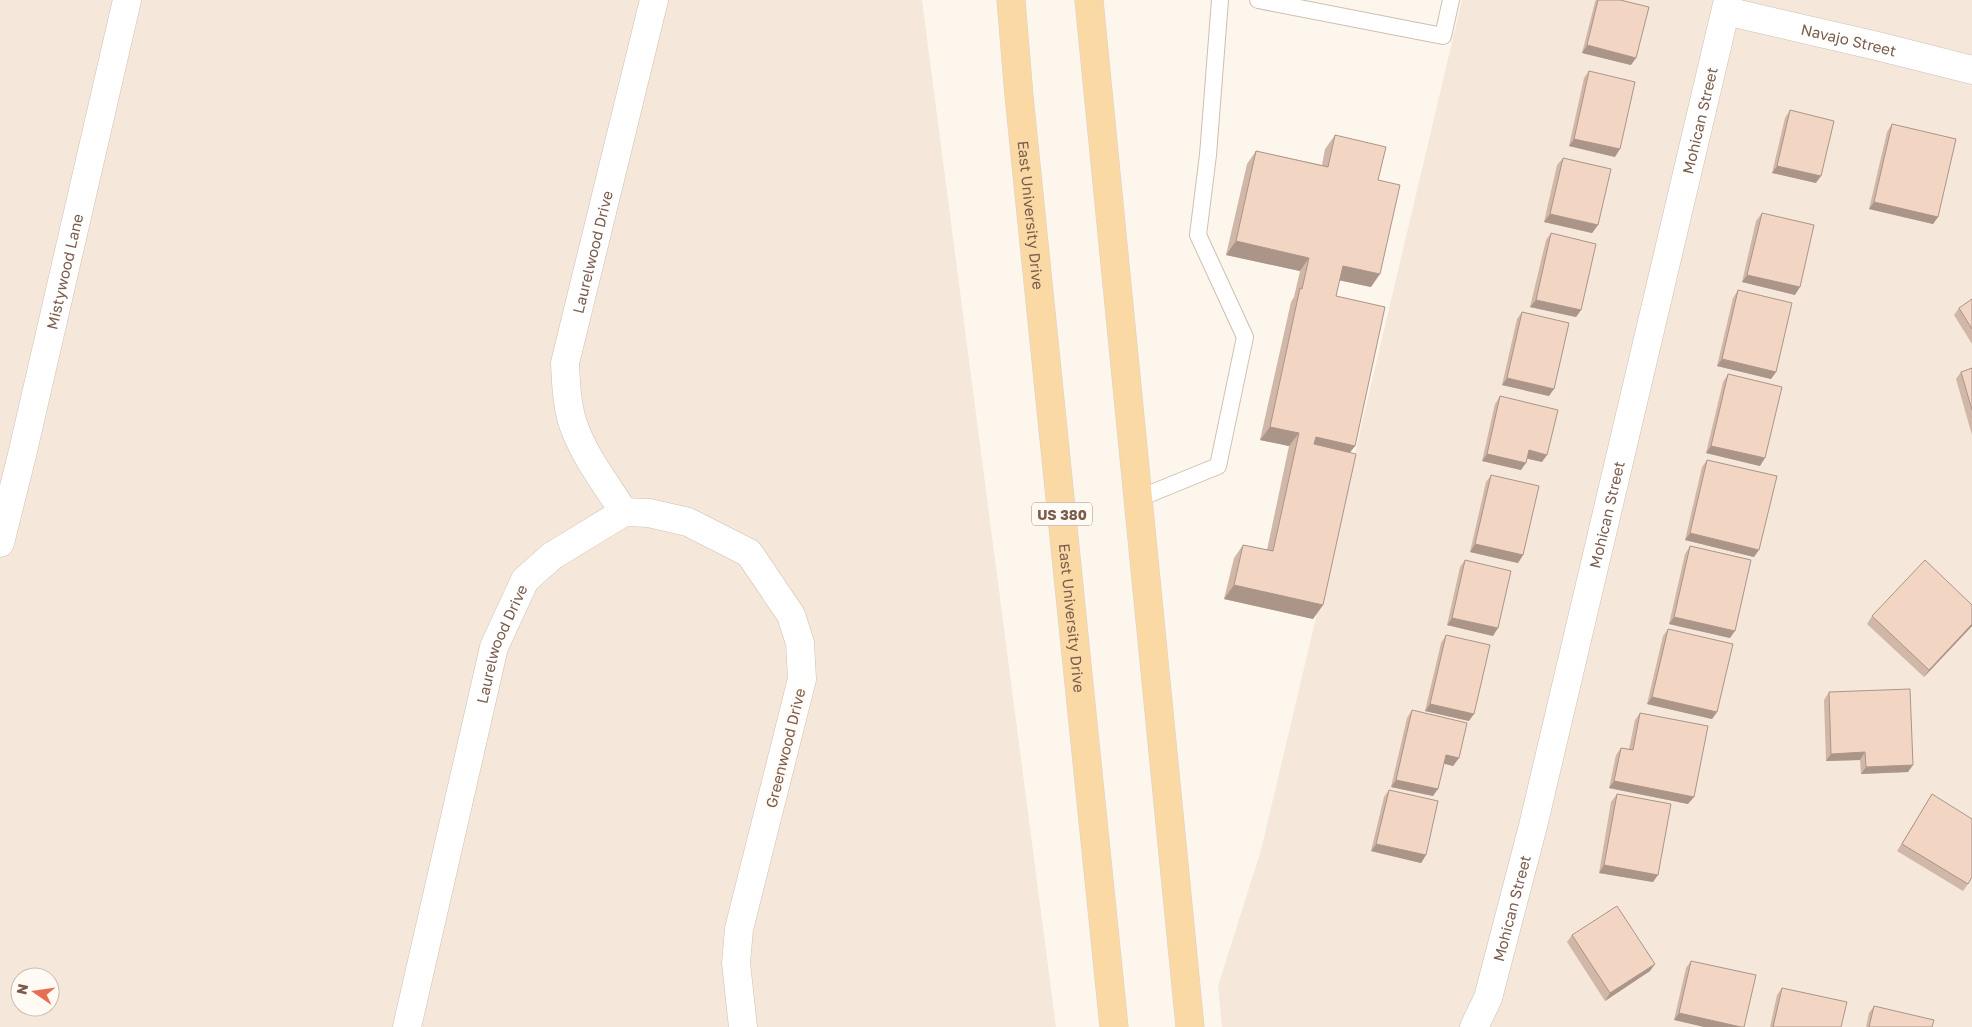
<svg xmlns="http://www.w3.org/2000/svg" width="1972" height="1027" font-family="'Golos Text',sans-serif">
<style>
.residential{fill:#f5e8da;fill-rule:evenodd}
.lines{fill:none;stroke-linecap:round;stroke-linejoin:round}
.service-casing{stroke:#d1beb0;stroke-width:18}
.minor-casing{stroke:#d1beb0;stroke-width:29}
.primary-casing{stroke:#dad1cd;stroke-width:29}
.service{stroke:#fff;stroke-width:16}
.minor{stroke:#fff;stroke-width:28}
.primary{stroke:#fbd9a5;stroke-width:28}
.wall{fill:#d1b7a8}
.shaded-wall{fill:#aa9588}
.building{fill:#f3d5c3;stroke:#aa9588}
.labels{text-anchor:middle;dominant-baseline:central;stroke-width:4.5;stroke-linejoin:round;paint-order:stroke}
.shield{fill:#fffaf3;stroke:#a28b7f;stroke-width:1}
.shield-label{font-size:14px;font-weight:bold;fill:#7a5c4d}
.street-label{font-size:15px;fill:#7a5c4d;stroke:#fffaf3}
</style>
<rect width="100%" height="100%" fill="#fdf6ec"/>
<!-- residential -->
<g class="residential">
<path d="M0 0H922L1056 1027H0ZM20 977H50V1007H20Z"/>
<path d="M1462 0H1972V1027H1222L1218 986 1261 850Z"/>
</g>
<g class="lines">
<defs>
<g id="service">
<path d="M1258 0 1443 36 1451 0"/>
<path d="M1137 499 1218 466 1245 337 1198 235 1208 155 1220 0"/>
</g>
<g id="minor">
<path id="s1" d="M1726 11 1877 46 1972 70"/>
<path d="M624 512 649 513 688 522 749 553 791 615 800 643 802 679 739 929 736 963 743 1027"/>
<path id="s2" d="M624 512C607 486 588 461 576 432 567 411 566 386 565 363L654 0"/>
<path id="s3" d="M0 543 22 455 127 0"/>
<path id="s4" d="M407 1027 494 647 525 580 552 556 624 512"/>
<path id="s5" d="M1474 1027 1488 998 1533 826 1728 0"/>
</g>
<g id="primary">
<path id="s6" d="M1011 0 1019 96 1114 1027"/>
<path d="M1089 0 1190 1027"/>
</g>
</defs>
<!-- service casing -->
<use href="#service" class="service-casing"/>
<!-- minor casing -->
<use href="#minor" class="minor-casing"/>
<!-- primary casing -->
<use href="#primary" class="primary-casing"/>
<!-- service -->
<use href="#service" class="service"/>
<!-- minor -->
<use href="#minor" class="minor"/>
<!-- primary -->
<use href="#primary" class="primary"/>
</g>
<!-- wall -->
<g class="wall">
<path d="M1596 0H1620L1631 65 1582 53 1595 2Z"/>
<path d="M1589 71 1615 157 1569 146 1584 78Z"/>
<path d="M1790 110 1816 183 1772 173 1785 118Z"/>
<path d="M1892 124 1938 217 1933 224 1869 209 1887 132Z"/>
<path d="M1335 135 1378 180 1371 287 1339 280 1336 296 1355 446 1350 452 1323 605 1313 619 1224 599 1234 558 1243 545 1267 550 1289 446 1260 440 1291 302 1294 297 1300 271 1226 255 1247 164 1256 151 1322 165 1325 149Z"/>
<path d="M1563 158 1598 225 1592 233 1544 222 1557 165Z"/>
<path d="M1762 213 1795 295 1742 282 1756 221Z"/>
<path d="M1551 233 1581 310 1576 317 1530 307 1546 240Z"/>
<path d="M1738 290 1776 372 1771 379 1717 366 1733 298Z"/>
<path d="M1972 299V344L1954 315 1959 308Z"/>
<path d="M1522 312 1549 396 1502 385 1517 319Z"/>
<path d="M1972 368V435L1956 379 1961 372Z"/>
<path d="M1728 374 1760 466 1706 453 1723 382Z"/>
<path d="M1500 396 1542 462 1527 458 1521 470 1482 461 1495 404Z"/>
<path d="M1707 460 1754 557 1685 540 1702 467Z"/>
<path d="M1491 475 1523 555 1518 563 1470 552 1486 482Z"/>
<path d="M1690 546 1730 638 1669 624 1685 554Z"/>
<path d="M1465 560 1493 636 1447 625 1460 567Z"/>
<path d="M1972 605V626L1924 677 1867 624 1872 616Z"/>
<path d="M1668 629 1717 712 1712 719 1647 704 1663 636Z"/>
<path d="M1446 635 1469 721 1425 711 1441 643Z"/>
<path d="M1829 692 1908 772 1861 774 1860 760 1826 761 1824 700Z"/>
<path d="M1412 710 1459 758 1453 766 1444 763 1433 796 1391 787 1407 718Z"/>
<path d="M1640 713 1688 804 1609 788 1616 755 1621 748 1629 749 1635 720Z"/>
<path d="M1389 790 1426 855 1421 863 1371 851 1384 797Z"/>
<path d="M1617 794 1653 882 1599 873 1611 802Z"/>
<path d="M1932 794 1968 884 1963 891 1897 851Z"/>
<path d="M1572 935 1655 964 1650 971 1605 1001 1567 942Z"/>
<path d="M1691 961 1744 1027 1674 1020 1686 968Z"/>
<path d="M1782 988 1841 1027H1770L1777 995Z"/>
<path d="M1874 1006 1932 1027H1866L1869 1013Z"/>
</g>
<!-- shaded-wall -->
<g class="shaded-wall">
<path d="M1587 45 1636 58 1631 65 1582 53Z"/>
<path d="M1574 139 1620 149 1615 157 1569 146Z"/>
<path d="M1777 166 1821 176 1816 183 1772 173Z"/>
<path d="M1874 202 1938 217 1933 224 1869 209Z"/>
<path d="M1550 214 1598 225 1592 233 1544 222Z"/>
<path d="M1236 241 1309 258 1300 271 1226 255Z"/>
<path d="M1343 266 1380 274 1371 287 1333 279Z"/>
<path d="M1747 275 1800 287 1795 295 1742 282Z"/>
<path d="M1536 300 1581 310 1576 317 1530 307Z"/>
<path d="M1722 359 1776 372 1771 379 1717 366Z"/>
<path d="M1507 378 1554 389 1549 396 1502 385Z"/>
<path d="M1270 427 1299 433 1289 446 1260 440Z"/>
<path d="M1316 437 1355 446 1345 459 1307 451Z"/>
<path d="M1711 446 1765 458 1760 466 1706 453Z"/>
<path d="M1529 450 1547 455 1542 462 1524 458Z"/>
<path d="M1487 454 1526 463 1521 470 1482 461Z"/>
<path d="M1690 533 1759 550 1754 557 1685 540Z"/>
<path d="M1475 544 1523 555 1518 563 1470 552Z"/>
<path d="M1234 585 1323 605 1313 619 1224 599Z"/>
<path d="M1674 617 1735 631 1730 638 1669 624Z"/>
<path d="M1452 618 1498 628 1493 636 1447 625Z"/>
<path d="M1972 624V626L1924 677 1929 670Z"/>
<path d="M1652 697 1717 712 1712 719 1647 704Z"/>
<path d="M1430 704 1474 714 1469 721 1425 711Z"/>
<path d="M1865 752 1860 760 1826 761 1831 754Z"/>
<path d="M1446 755 1459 758 1453 766 1441 763Z"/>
<path d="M1913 765 1908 772 1861 774 1866 767Z"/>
<path d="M1396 780 1438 789 1433 796 1391 787Z"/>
<path d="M1614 781 1694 797 1688 804 1609 788Z"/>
<path d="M1376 844 1426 855 1421 863 1371 851Z"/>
<path d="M1604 865 1658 875 1653 882 1599 873Z"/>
<path d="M1655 964 1650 971 1605 1001 1610 993Z"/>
<path d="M1679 1013 1741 1027H1704L1674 1020Z"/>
</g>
<!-- building -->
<g class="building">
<path d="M1598 0H1620L1649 7 1636 58 1587 45Z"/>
<path d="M1589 71 1635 82 1620 149 1574 139Z"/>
<path d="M1790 110 1834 121 1821 176 1777 166Z"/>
<path d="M1892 124 1956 139 1938 217 1874 202Z"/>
<path d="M1335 135 1386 147 1378 180 1400 185 1380 274 1343 266 1336 296 1385 307 1355 446 1316 437 1314 444 1356 454 1323 605 1234 585 1243 545 1273 551 1299 433 1270 427 1300 288 1302 289 1309 258 1236 241 1256 151 1328 167Z"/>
<path d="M1563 158 1611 169 1598 225 1550 214Z"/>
<path d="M1762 213 1814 225 1800 287 1747 275Z"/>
<path d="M1551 233 1596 244 1581 310 1536 300Z"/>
<path d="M1738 290 1792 303 1776 372 1722 359Z"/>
<path d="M1972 299V329L1959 308Z"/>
<path d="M1522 312 1569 323 1554 389 1507 378Z"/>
<path d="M1972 368V410L1961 372Z"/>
<path d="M1728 374 1782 387 1765 458 1711 446Z"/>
<path d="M1500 396 1558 410 1547 455 1529 450 1526 463 1487 454Z"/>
<path d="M1707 460 1777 476 1759 550 1690 533Z"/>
<path d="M1491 475 1539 486 1523 555 1475 544Z"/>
<path d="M1690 546 1751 560 1735 631 1674 617Z"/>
<path d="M1465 560 1511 571 1498 628 1452 618Z"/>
<path d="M1925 560 1972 605V624L1929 670 1872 616Z"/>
<path d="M1668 629 1733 644 1717 712 1652 697Z"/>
<path d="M1446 635 1490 645 1474 714 1430 704Z"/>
<path d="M1910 689 1913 765 1866 767 1865 752 1831 754 1829 692Z"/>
<path d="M1412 710 1467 723 1459 758 1446 755 1438 789 1396 780Z"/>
<path d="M1640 713 1708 726 1694 797 1614 781 1621 748 1633 750Z"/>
<path d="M1389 790 1438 801 1426 855 1376 844Z"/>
<path d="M1617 794 1671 804 1658 875 1604 865Z"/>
<path d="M1932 794 1972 819V877L1968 884 1902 844Z"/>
<path d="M1617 906 1655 964 1610 993 1572 935Z"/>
<path d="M1691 961 1756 975 1744 1027H1741L1679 1013Z"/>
<path d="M1782 988 1847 1002 1841 1027H1773Z"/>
<path d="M1874 1006 1934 1020 1932 1027H1869Z"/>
</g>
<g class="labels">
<!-- shield labels -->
<rect class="shield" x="1032" y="502.5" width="60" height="23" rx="4"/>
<g class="shield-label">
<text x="1062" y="514">US 380</text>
</g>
<!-- street labels -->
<g class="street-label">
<text stroke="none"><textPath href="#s1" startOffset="126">Navajo Street</textPath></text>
<text stroke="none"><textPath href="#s5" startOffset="935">Mohican Street</textPath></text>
<text stroke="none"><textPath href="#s6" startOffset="216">East University Drive</textPath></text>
<text stroke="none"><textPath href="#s2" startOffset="278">Laurelwood Drive</textPath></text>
<text stroke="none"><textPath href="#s3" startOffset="279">Mistywood Lane</textPath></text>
<text stroke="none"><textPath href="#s5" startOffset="530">Mohican Street</textPath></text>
<text stroke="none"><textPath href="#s6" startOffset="621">East University Drive</textPath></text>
<text stroke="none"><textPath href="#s4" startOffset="395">Laurelwood Drive</textPath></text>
<text transform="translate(785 748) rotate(-76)">Greenwood Drive</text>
<text stroke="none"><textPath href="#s5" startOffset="125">Mohican Street</textPath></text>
</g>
</g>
<!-- north arrow -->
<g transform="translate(35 992) rotate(283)"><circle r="24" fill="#fffaf3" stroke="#cabbb1"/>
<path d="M0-4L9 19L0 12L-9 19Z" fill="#e76f51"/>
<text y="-8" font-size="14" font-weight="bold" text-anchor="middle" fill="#7a5c4d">N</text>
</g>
</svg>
